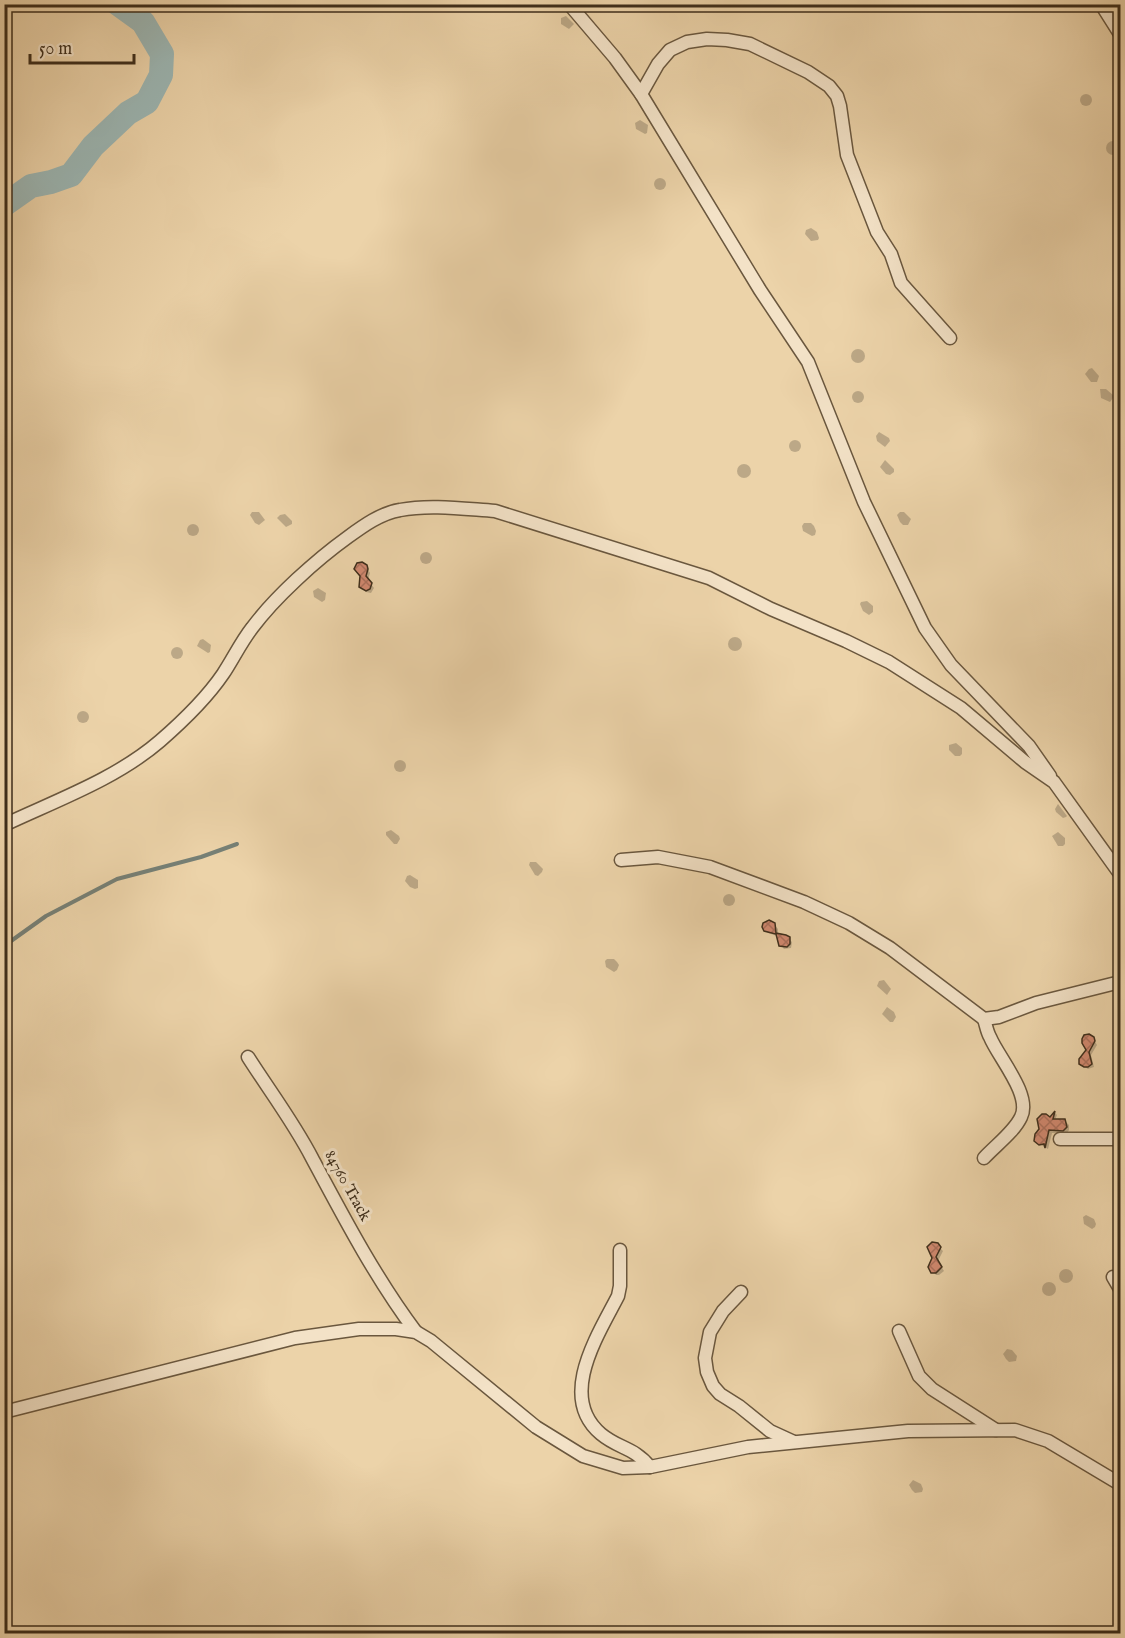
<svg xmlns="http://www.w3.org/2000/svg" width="1125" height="1638" font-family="'IM FELL English',serif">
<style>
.shadow{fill:#0003}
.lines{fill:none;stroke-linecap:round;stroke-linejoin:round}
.stream{stroke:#768076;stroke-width:4}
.river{stroke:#9cb6b3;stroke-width:24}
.building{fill:url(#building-cross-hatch);stroke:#3e2e1b;stroke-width:1.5}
.street-casing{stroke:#6a573e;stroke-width:15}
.street{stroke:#f3e2c7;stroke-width:12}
.labels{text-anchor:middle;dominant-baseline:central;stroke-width:6;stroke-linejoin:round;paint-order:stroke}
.street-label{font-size:16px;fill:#3e2e1b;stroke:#f3e2c7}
</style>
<defs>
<pattern id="building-cross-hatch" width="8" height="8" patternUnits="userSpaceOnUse" patternTransform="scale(1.5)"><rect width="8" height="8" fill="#d28970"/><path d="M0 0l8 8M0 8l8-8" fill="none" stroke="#ac705b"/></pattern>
</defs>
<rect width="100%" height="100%" fill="#ecd3a9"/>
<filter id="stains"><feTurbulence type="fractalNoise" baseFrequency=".00333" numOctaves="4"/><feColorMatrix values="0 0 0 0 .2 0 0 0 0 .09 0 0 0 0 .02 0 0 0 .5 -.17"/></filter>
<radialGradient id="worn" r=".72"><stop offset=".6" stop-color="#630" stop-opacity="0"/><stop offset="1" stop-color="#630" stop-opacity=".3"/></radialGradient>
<!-- shadow -->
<g class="shadow">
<path d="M566 16 574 24 569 29 561 24V18Z"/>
<circle cx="1086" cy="100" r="6"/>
<path d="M640 120 648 125 647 133 645 134 636 129 635 123Z"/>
<circle cx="1113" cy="148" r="7"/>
<circle cx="660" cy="184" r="6"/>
<path d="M811 228 817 232 819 238 818 240 811 241 805 234 806 230Z"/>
<circle cx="858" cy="356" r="7"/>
<path d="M1092 368 1099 376 1097 382H1091L1085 374 1089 369Z"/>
<path d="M1100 389H1106L1113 395V398L1110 402 1101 398Z"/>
<circle cx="858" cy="397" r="6"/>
<path d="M879 432 889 438 890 441 885 447 877 441 876 436Z"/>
<circle cx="795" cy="446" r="6"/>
<path d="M885 460 894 469V472L890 475 886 474 880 467Z"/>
<circle cx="744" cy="471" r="7"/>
<path d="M252 512H259L265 520 259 525 255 523 250 515Z"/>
<path d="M900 512H904L911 519 908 525H903L900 522 897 515Z"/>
<path d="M285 514 292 521V524L286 527 277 518 280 515Z"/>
<path d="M804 523H811L814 526 816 531 815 535 812 536 803 531 802 526Z"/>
<circle cx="193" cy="530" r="6"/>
<circle cx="426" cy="558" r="6"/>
<path d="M366 566 370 573 368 580 374 588 371 593 366 592 360 585Z"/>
<path d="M318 588 326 593 325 600 322 602 314 597 313 591Z"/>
<path d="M867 601 873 606V612L869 615 863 611 860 604 861 602Z"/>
<circle cx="735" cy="644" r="7"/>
<path d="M203 639 211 645 210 652 208 653 197 646 200 640Z"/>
<circle cx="177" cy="653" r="6"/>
<circle cx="83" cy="717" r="6"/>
<path d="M956 743 962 748V754L960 756H955L949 750V745Z"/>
<circle cx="400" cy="766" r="6"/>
<path d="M1058 804 1067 816 1066 817 1063 818 1056 812 1055 809Z"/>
<path d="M391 830 399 836 400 839 397 844H394L386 835V832Z"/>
<path d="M1058 832 1065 838V844L1063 846H1058L1052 836Z"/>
<path d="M530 862H536L543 869 542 872 538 876 535 875 529 865Z"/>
<path d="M410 875 418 880V888L415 889 410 887 405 881 407 876Z"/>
<circle cx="729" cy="900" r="6"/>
<path d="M773 923 778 929V935L786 936 792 942 791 948 784 949 779 943 777 936 768 933 765 930Z"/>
<path d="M607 959H614L617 962 619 965 617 970 614 972 606 967 605 961Z"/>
<path d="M884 980 891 989 887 995 877 986 879 981Z"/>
<path d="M887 1007 894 1012 896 1017 893 1022H890L882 1014Z"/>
<path d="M1093 1038 1097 1045 1091 1055 1094 1067 1088 1069 1083 1066Z"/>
<path d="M1055 1113 1057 1115 1055 1120 1063 1119 1069 1125V1130L1067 1133H1052L1048 1149 1038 1143 1050 1119Z"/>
<path d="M1086 1215 1094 1219 1096 1224 1095 1227 1092 1229 1084 1224 1083 1217Z"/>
<path d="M940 1248 943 1251 938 1261 944 1271 939 1275H936L930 1267Z"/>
<circle cx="1066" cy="1276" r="7"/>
<circle cx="1049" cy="1289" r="7"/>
<path d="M1007 1349 1012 1350 1017 1356 1016 1361 1009 1362 1006 1359 1003 1354Z"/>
<path d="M913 1480 921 1484 923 1489 922 1492 915 1493 912 1490 909 1485Z"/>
</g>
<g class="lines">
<!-- stream -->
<path class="stream" d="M4 946 46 916 117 879 201 857 237 844"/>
<!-- river -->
<path class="river" d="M4 205 31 186 51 182 71 175 93 146 128 113 147 102 161 75 162 54 143 22 118 4"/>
</g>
<!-- building -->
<g class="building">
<path d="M362 562 367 565 368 569 366 576 372 583 370 589 366 591 359 587 360 576 354 569 357 563Z"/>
<path d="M769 920 775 923 776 933 786 935 790 937V944L787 947 779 946 776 934 764 931 762 927 763 923Z"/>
<path d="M1089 1034 1094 1037 1095 1041 1089 1052 1092 1064 1088 1067H1084L1079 1064V1059L1086 1050 1082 1043V1039L1084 1035Z"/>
<path d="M1055 1111 1053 1119H1065L1067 1127 1063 1131 1049 1130 1045 1148 1044 1144 1039 1145 1034 1141 1035 1134 1039 1129 1037 1119 1042 1114H1046L1050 1117Z"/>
<path d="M932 1242 938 1243 941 1247 936 1257 942 1267 936 1273H931L928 1267 932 1258 927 1247Z"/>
</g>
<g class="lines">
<defs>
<g id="street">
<path d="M569 4 615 58 641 94 760 290 808 362 864 502 925 628 951 665 1029 746 1050 776"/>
<path d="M1101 4 1120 34"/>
<path d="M641 94 658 64 670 50 687 42 707 39 727 40 750 44 808 72 829 86 837 96 840 106 847 155 877 232 891 254 901 283 950 338"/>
<path d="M4 825C57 800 116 779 160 741 183 721 206 699 223 674 233 659 241 642 252 628 275 597 316 560 348 537 363 526 381 513 400 510 430 504 465 509 495 511L709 578 771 609 846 641 889 662 961 708 1025 762 1054 782 1120 874"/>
<path d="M621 860 658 857 710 867 804 902 849 923 890 948 984 1019 999 1017 1036 1003 1120 982"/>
<path d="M248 1057C269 1090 294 1123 312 1158 343 1216 376 1279 416 1332"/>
<path d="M1060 1139H1120"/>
<path d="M984 1158C996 1145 1014 1132 1021 1117 1032 1095 998 1057 990 1037 987 1032 986 1025 984 1019"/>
<path d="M620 1250V1286L618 1296C598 1335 557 1397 601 1434 619 1449 634 1447 650 1467"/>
<path d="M1113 1277 1120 1289"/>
<path d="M741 1292 723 1311 710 1332 705 1358 707 1372 713 1386 720 1394 739 1406 770 1431 794 1442"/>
<path d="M899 1331 919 1376 932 1389 996 1430"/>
<path d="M4 1412 295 1338 359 1329H396L416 1332 431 1341 536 1427 583 1456 623 1468 650 1467 748 1447 908 1431 1015 1430 1048 1441 1120 1484"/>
</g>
</defs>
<!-- street casing -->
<use href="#street" class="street-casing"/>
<!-- street -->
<use href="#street" class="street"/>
</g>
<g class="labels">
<!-- street labels -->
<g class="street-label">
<text transform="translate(347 1186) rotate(61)">84760 Track</text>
</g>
</g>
<!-- margin -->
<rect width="1125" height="1638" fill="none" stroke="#ecd3a9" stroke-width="24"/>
<rect x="6" y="6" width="1113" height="1626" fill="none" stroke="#3e2e1b" stroke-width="3"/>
<rect x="12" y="12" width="1101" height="1614" fill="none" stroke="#3e2e1b" stroke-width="1.5"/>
<!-- scale -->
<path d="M30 54v9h104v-9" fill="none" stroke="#3e2e1b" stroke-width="3"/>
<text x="39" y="54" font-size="18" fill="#3e2e1b" stroke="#f3e2c7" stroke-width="4.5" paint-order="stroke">50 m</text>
<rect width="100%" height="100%" filter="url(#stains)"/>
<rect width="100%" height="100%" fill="url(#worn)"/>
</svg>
